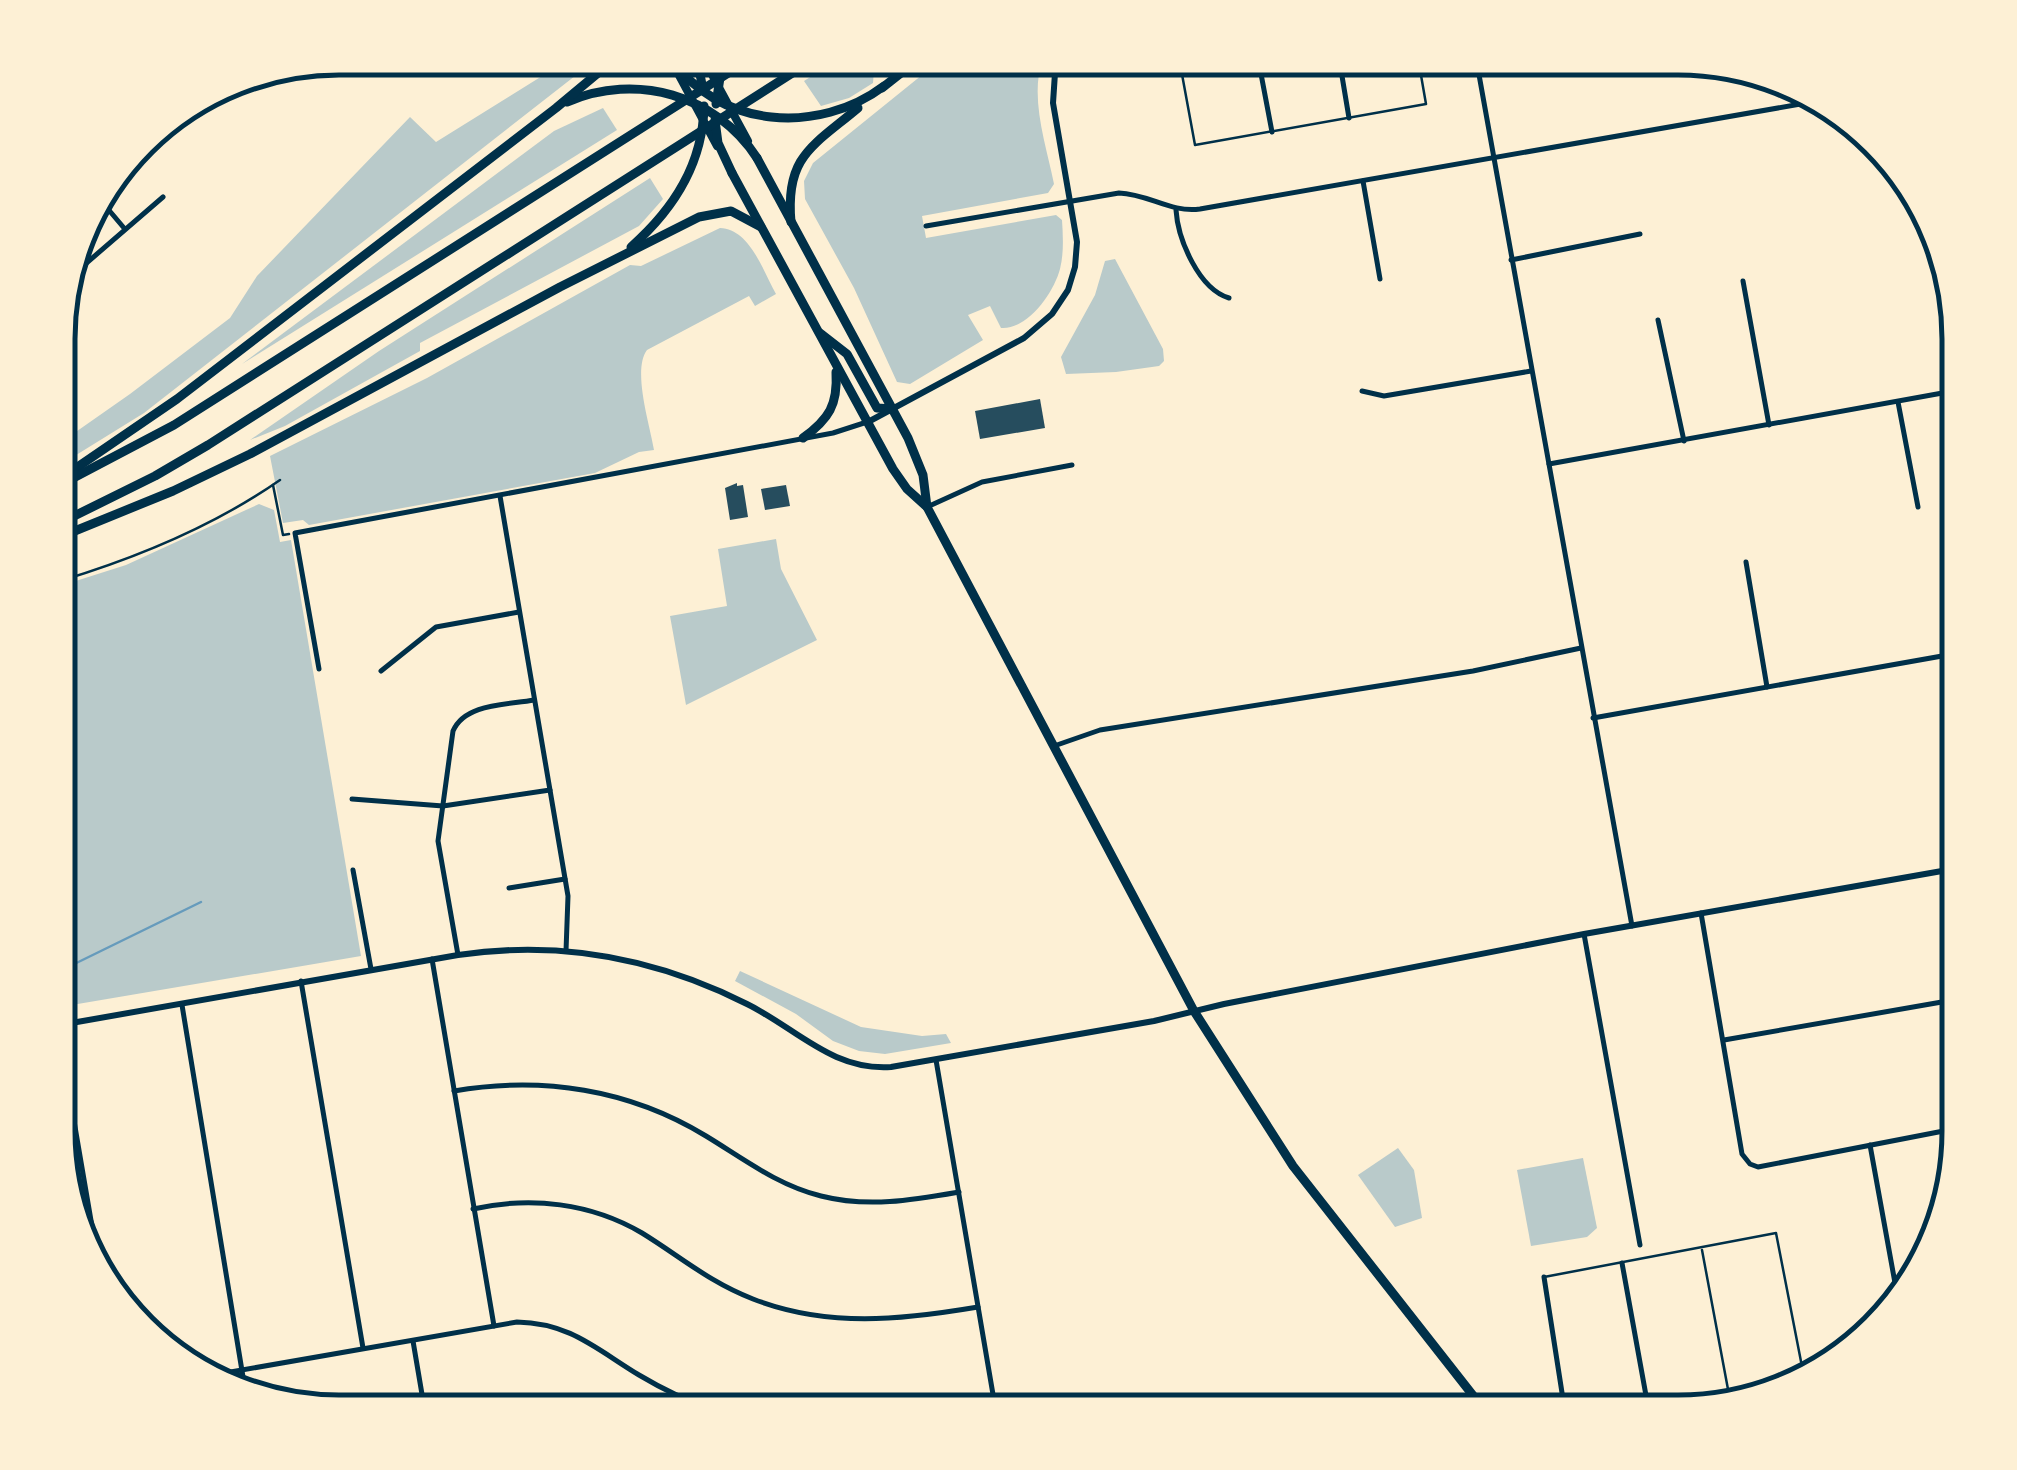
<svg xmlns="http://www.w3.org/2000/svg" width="2017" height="1470" font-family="'DejaVu Sans',sans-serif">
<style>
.green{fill:#b9caca}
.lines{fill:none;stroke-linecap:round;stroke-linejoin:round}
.stream{stroke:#669bbc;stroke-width:2.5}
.building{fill:#264d5e}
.path{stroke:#003049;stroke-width:2.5}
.service{stroke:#003049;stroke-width:2.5}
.minor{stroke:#003049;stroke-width:5}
.tertiary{stroke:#003049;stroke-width:6}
.primary{stroke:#003049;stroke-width:8}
.trunk{stroke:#003049;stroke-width:9}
.motorway{stroke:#003049;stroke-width:9}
.rim{fill:none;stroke:#003049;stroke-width:5}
</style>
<rect width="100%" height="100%" fill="#fdf0d5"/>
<!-- green -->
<g class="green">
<path d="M571 58H598L144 413 60 465V443L130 394 230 318 257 276 410 117 436 142Z"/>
<path d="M840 58H891L874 70 873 83 849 98 821 106 804 81Z"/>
<path d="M943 58H1043C1029 97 1046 144 1054 184L1048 193 922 216 926 238 1056 215 1062 220C1063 236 1064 253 1060 269 1054 292 1028 330 1001 328L990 306 968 315 983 340 910 384 897 382 854 288 805 199 804 181 813 163Z"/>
<path d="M603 108 617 130 242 364 554 131Z"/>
<path d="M650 178 663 199 639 226 420 343V351L285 426 250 440 379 351Z"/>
<path d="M720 228C750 229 763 271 776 294L755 306 749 296 647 350C632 370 650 425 654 450L639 452 595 473 309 525 303 520 283 523 270 456 427 378 630 265 641 266Z"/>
<path d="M1115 259 1163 349 1164 361 1159 366 1116 372 1066 374 1061 357 1095 295 1105 261Z"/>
<path d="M259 504 274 510 280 542 291 540 361 956 60 1007V586L126 565Z"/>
<path d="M776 539 781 569 817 640 686 705 670 616 727 606 718 549Z"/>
<path d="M740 971 861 1027 922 1036 946 1034 951 1043 885 1054 859 1051 833 1041 796 1014 735 981Z"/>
<path d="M1398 1148 1414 1170 1422 1218 1395 1227 1358 1175Z"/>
<path d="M1583 1158 1597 1228 1587 1237 1531 1246 1517 1170Z"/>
</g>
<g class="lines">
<!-- stream -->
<path class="stream" d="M60 971 201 902"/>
</g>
<!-- building -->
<g class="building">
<path d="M1040 399 1045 428 980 439 975 411Z"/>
<path d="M737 483V486L743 485 748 517 730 520 725 488Z"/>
<path d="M786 485 790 506 765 510 761 489Z"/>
</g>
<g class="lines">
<!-- path -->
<g class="path">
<path d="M273 485 283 535 289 534"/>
<path d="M60 581C136 558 214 526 280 480"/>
</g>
<!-- service -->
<g class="service">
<path d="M1179 58 1195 145 1426 104 1418 58"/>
<path d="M1702 1250 1730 1400"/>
<path d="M1544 1277 1776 1233 1805 1382"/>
</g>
<!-- minor -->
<g class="minor">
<path d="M1258 58 1272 132"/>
<path d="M1339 58 1349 118"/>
<path d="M1476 58 1632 926"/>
<path d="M1363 181 1380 279"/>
<path d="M97 196 124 228"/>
<path d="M1176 210C1178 240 1199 289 1229 298"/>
<path d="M926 226 1119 193C1149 194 1170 213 1200 209L1812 102"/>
<path d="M1511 260 1640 234"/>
<path d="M68 279 163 197"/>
<path d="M1743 281 1769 425"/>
<path d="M1658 320 1684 441"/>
<path d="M1362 391 1384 396 1531 371"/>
<path d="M1898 402 1918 507"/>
<path d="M1549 464 1959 390"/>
<path d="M500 496 568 896 566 951"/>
<path d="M927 507 982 482 1072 465"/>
<path d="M1746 562 1767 687"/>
<path d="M319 669 295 533 833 433 867 422"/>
<path d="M381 671 436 627 519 612"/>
<path d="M1593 718 1959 653"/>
<path d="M1054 746 1100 730 1473 671 1581 648"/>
<path d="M352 799 443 806 550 790"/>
<path d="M353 870 371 969"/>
<path d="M509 888 565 879"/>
<path d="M1701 913 1742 1154 1750 1164 1758 1167 1959 1128"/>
<path d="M1584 934 1640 1245"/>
<path d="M458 955 438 841 453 731C465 703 507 705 534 700"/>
<path d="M432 959 494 1326"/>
<path d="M301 981 363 1348"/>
<path d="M182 1005 244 1383"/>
<path d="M60 1039 101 1279"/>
<path d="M1724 1040 1959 999"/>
<path d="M936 1060 996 1412"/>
<path d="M454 1091C542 1076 629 1089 706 1136 744 1159 777 1185 821 1196 868 1208 913 1200 959 1192"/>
<path d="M1870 1145 1899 1305"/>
<path d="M473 1209C531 1196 591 1203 642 1233 681 1257 709 1282 753 1299 828 1328 901 1320 978 1307"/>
<path d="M1622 1263 1649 1412"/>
<path d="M1544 1277 1565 1412"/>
<path d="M413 1341 425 1412"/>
<path d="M219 1374 517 1322C570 1323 596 1349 639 1375 664 1390 690 1402 717 1412"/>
</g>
<!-- tertiary -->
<g class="tertiary">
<path d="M868 422 1024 338 1052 314 1068 290 1075 267 1077 242 1053 103 1056 58"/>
<path d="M60 1025 458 955C559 940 656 958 747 1004 796 1028 832 1071 891 1067L1154 1021 1224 1004 1584 934 1959 868"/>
</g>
<!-- primary -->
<g class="primary">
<path d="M703 58 748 141"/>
<path d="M674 66 717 146"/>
</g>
<!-- trunk -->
<g class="trunk">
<path d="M757 158 908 438 923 475 927 507 1194 1011 1293 1166 1486 1412"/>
<path d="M732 173 893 469 907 489 927 507"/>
<path d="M820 333 847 354 877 408 893 409"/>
<path d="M803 438C829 419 838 405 836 372"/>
</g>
<!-- motorway -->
<g class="motorway">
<path d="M671 58C719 129 819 135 884 86"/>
<path d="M697 58 703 90"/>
<path d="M882 88 920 58"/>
<path d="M567 102C636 72 716 95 757 158"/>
<path d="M716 104 723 58"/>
<path d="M715 120 718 143 732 173"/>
<path d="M791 222C785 156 813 146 858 108"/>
<path d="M631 247C674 209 703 164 704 106"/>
<path d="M60 479 177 399 556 108 616 58"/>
<path d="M60 485 174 425 752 58"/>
<path d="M60 523 155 476 208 445 816 58"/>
<path d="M60 537 173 491 250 454 560 287 699 217 731 211 761 227"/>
</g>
</g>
<!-- crop -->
<path d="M0 0H2017V1470H0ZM339 75H1678A264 264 0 0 1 1942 339V1131A264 264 0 0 1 1678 1395H339A264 264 0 0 1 75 1131V339A264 264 0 0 1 339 75Z" fill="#fdf0d5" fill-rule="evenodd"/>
<path class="rim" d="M339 75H1678A264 264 0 0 1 1942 339V1131A264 264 0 0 1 1678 1395H339A264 264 0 0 1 75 1131V339A264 264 0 0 1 339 75Z"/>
</svg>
